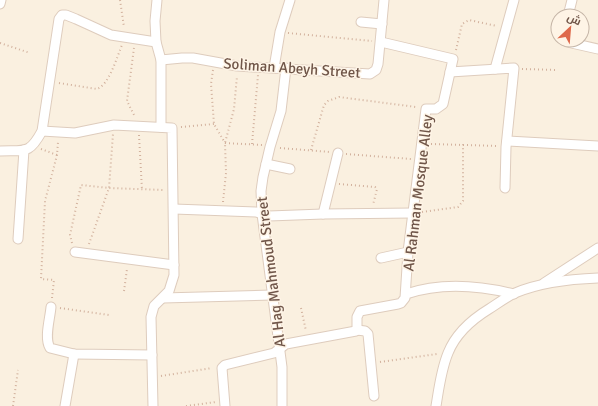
<svg xmlns="http://www.w3.org/2000/svg" width="598" height="406" font-family="Signika,Cairo,sans-serif">
<style>
.lines{fill:none;stroke-linecap:round;stroke-linejoin:round}
.minor-casing{stroke:#deccbd;stroke-width:11}
.path{stroke:#d2b19d;stroke-width:2;stroke-dasharray:1 3;stroke-linecap:butt}
.minor{stroke:#fff;stroke-width:9}
.labels{text-anchor:middle;dominant-baseline:central;stroke-width:3;stroke-linejoin:round;paint-order:stroke}
.street-label{font-size:15px;fill:#705649;stroke:#fef4e6}
</style>
<rect width="100%" height="100%" fill="#faf0e0"/>
<g class="lines">
<defs>
<g id="minor">
<path d="M157 0 155 21 156 42 161 60V127"/>
<path d="M0 4 1 0"/>
<path d="M568 16 572 0"/>
<path d="M361 22 382 24"/>
<path d="M564 40 567 42 598 49"/>
<path d="M161 60 182 58H193L237 66 370 74 376 70 378 64 384 0"/>
<path d="M274 68 280 32 290 0"/>
<path d="M495 69 514 0"/>
<path d="M450 72 514 68 506 147 505 188"/>
<path d="M42 131 75 133 114 125 172 128 174 275 169 291 154 306 151 317 153 406"/>
<path d="M507 141 598 146"/>
<path d="M0 151C25 150 29 155 42 131L59 19 62 15H66L76 19 111 35 156 42"/>
<path d="M266 164 290 169"/>
<path d="M174 209 256 212 269 216 323 214 413 213"/>
<path d="M323 214 338 153"/>
<path d="M18 239 24 150"/>
<path d="M75 252 174 265"/>
<path d="M381 258 408 252"/>
<path d="M544 283 598 248"/>
<path d="M406 294C441 282 478 285 514 294"/>
<path d="M163 298 272 295"/>
<path d="M51 307C50 319 44 338 50 348L74 354 152 355"/>
<path d="M357 330 365 331 368 334 374 396"/>
<path d="M65 406 74 354"/>
<path d="M225 406 222 368 225 365 274 353 286 344 356 331 357 329V317L360 311 398 304 401 303 405 298 408 252 426 109H436L443 104 453 59 381 42"/>
<path d="M282 406V367L262 214 261 191 263 177 270 147 281 111 286 68"/>
<path d="M436 406C439 388 441 370 448 353 456 333 471 320 489 309 497 304 506 297 515 293 541 282 570 279 598 278"/>
</g>
</defs>
<!-- minor casing -->
<use href="#minor" class="minor-casing"/>
<!-- path -->
<g class="path">
<path d="M120 0 124 27"/>
<path d="M288 33 372 41"/>
<path d="M0 43 30 53"/>
<path d="M134 48 127 101 135 117"/>
<path d="M456 50 462 24 469 20 497 26"/>
<path d="M522 69 557 70"/>
<path d="M213 70 211 84 214 124 225 143"/>
<path d="M59 83 97 89C109 85 117 57 122 45"/>
<path d="M181 127 214 124"/>
<path d="M139 135 142 190"/>
<path d="M225 143 262 145"/>
<path d="M252 144 258 75"/>
<path d="M431 144 497 146"/>
<path d="M280 148 330 152"/>
<path d="M41 149 57 155"/>
<path d="M311 150 324 105 328 101 339 97 416 107"/>
<path d="M346 154 411 159"/>
<path d="M339 184 375 187 377 189 373 205"/>
<path d="M223 202 226 173 225 143 234 109 237 76"/>
<path d="M422 212 458 207 463 201V144"/>
<path d="M72 243 70 235 81 185 109 188 164 190"/>
<path d="M89 244 109 188 113 134"/>
<path d="M124 291 127 269"/>
<path d="M52 298 54 280 41 279 45 201 57 155 58 142"/>
<path d="M60 308 109 315"/>
<path d="M301 308 306 331"/>
<path d="M380 362 437 354"/>
<path d="M161 376 212 368"/>
<path d="M13 406 18 370"/>
<path d="M186 406 216 402"/>
</g>
<!-- minor -->
<use href="#minor" class="minor"/>
</g>
<g class="labels">
<!-- street labels -->
<g class="street-label">
<text transform="translate(292 68) rotate(4)">Soliman Abeyh Street</text>
<text transform="translate(418 193) rotate(-83)">Al Rahman Mosque Alley</text>
<text transform="translate(271 272) rotate(-97)">Al Hag Mahmoud Street</text>
</g>
</g>
<!-- north arrow -->
<g transform="translate(570 28) rotate(26)"><circle r="19" fill="#fef4e6" stroke="#c5b5a7"/>
<path d="M0-3L7 15L0 10L-7 15Z" fill="#de694b"/>
<text y="-6" font-size="11" font-weight="bold" text-anchor="middle" fill="#705649">ش</text>
</g>
</svg>
